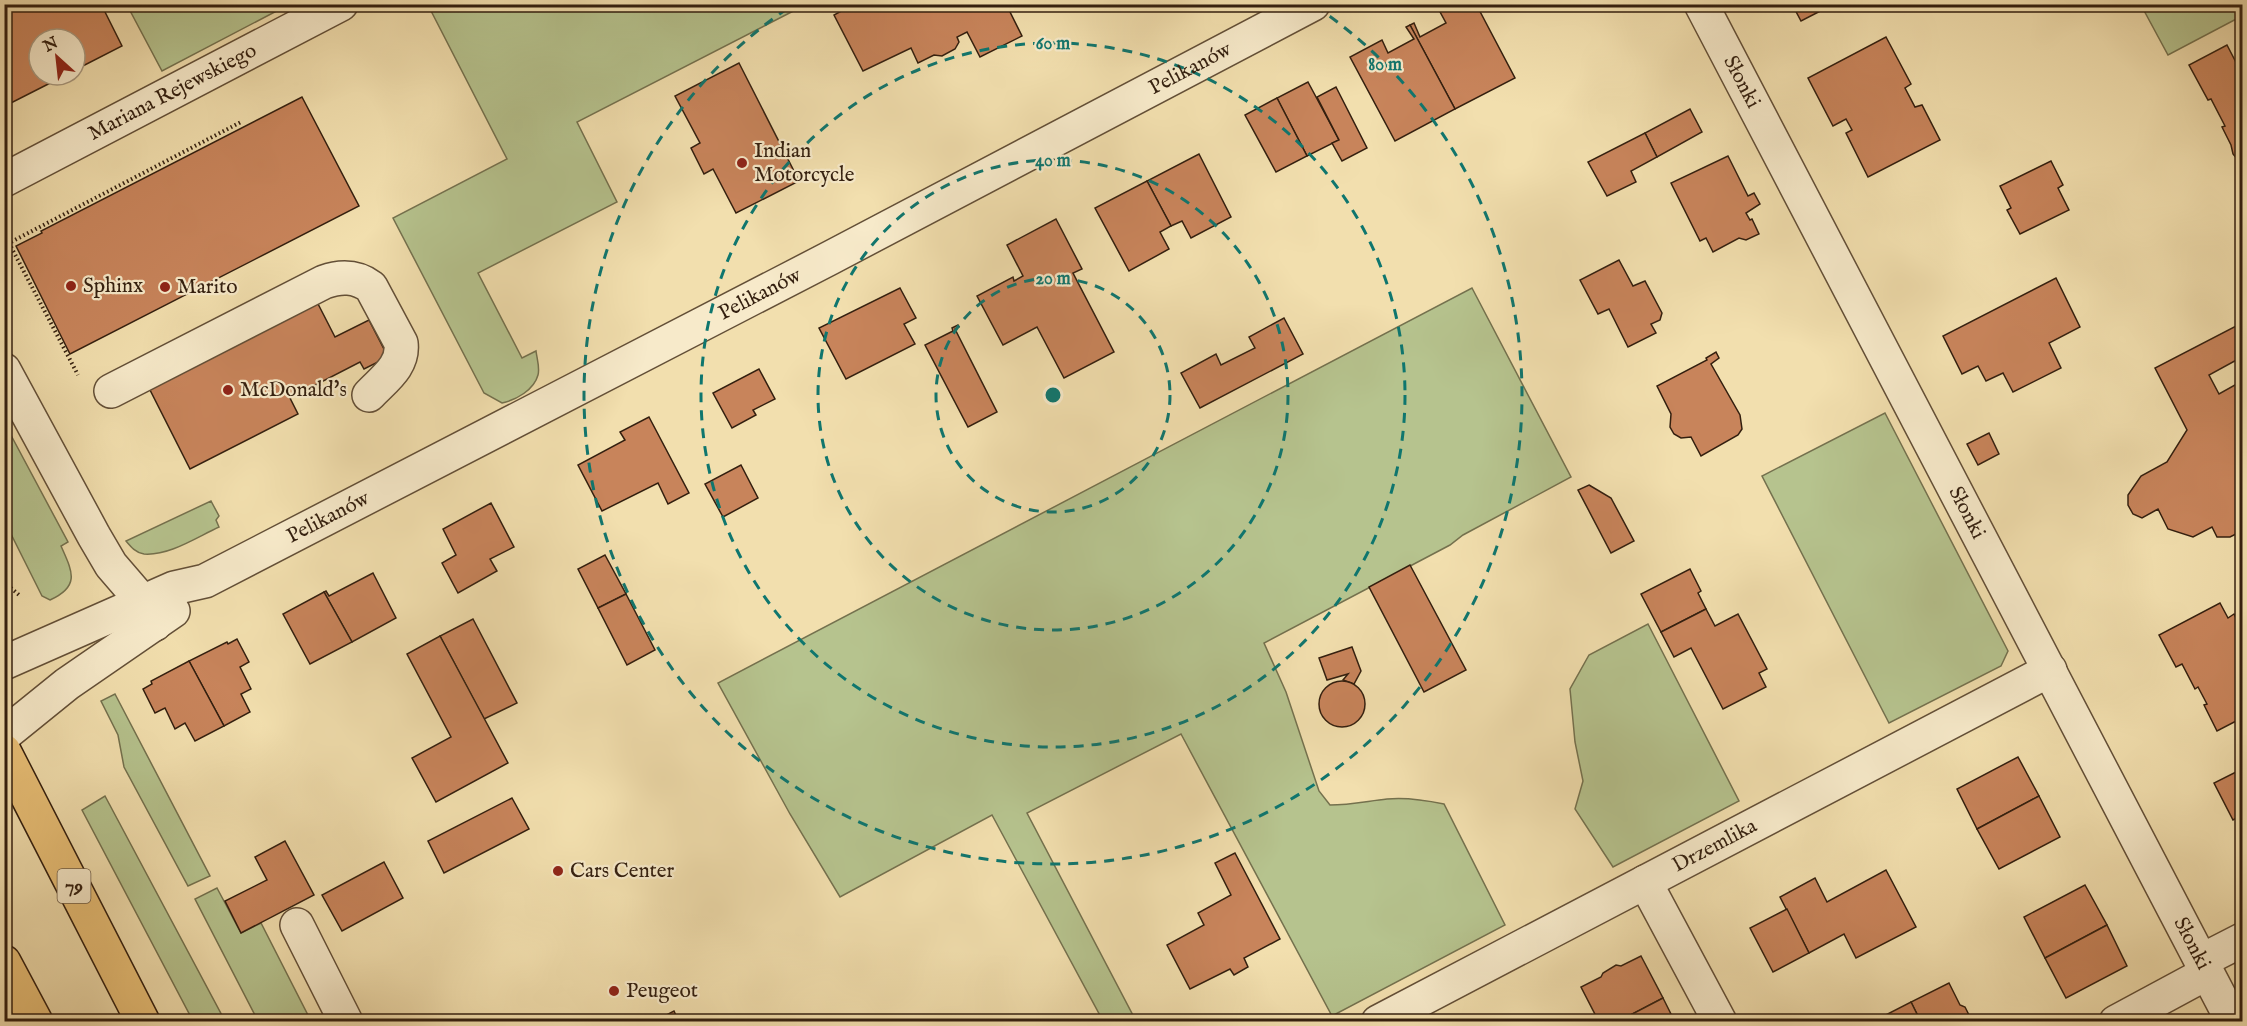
<svg xmlns="http://www.w3.org/2000/svg" width="2247" height="1026" font-family="'IM FELL English',serif">
<style>
.green{fill:#b6c38e;stroke:#74714e;stroke-width:1.5}
.building{fill:#c8845b;stroke:#331f0f;stroke-width:1.5}
.lines{fill:none;stroke-linecap:round;stroke-linejoin:round}
.minor-casing{stroke:#634f37;stroke-width:36}
.major-casing{stroke:#331f0f;stroke-width:36}
.path{stroke:#331f0f;stroke-width:4;stroke-dasharray:1.5 3;stroke-linecap:butt}
.minor{stroke:#f7eaca;stroke-width:33}
.major{stroke:#e9c077;stroke-width:33}
.ring{fill:none;stroke:#0f766e;stroke-width:3;stroke-dasharray:10 8}
.poi-dot{fill:#8f2418;stroke:#f7eaca;stroke-width:2}
.labels{text-anchor:middle;dominant-baseline:central;stroke-width:4.5;stroke-linejoin:round;paint-order:stroke}
.shield{fill:#f7eaca;stroke:#6e5c47;stroke-width:1.5}
.shield-label{font-size:20px;font-weight:bold;fill:#331f0f}
.street-label{font-size:21px;fill:#331f0f;stroke:#f7eaca}
.poi-label{font-size:21px;fill:#331f0f;stroke:#f7eaca;text-anchor:start}
.centre{fill:#0f766e;stroke:#f7eaca;stroke-width:3}
.ring-label{font-size:18px;text-anchor:middle;font-weight:bold;fill:#0f766e;stroke:#f7eaca;stroke-width:4.5;stroke-linejoin:round;paint-order:stroke}
</style>
<rect width="100%" height="100%" fill="#f2dfae"/>
<filter id="stains"><feTurbulence type="fractalNoise" baseFrequency=".00333" numOctaves="4"/><feColorMatrix values="0 0 0 0 .2 0 0 0 0 .09 0 0 0 0 .02 0 0 0 .5 -.17"/></filter>
<radialGradient id="worn" r=".72"><stop offset=".6" stop-color="#630" stop-opacity="0"/><stop offset="1" stop-color="#630" stop-opacity=".3"/></radialGradient>
<!-- green -->
<g class="green">
<path d="M127 5H288L162 71Z"/>
<path d="M428 5H805L577 122 617 202 478 273 522 358 536 351C537 359 540 368 538 375 534 390 516 400 502 403L484 393 393 218 507 159Z"/>
<path d="M2141 5H2242V16L2168 55Z"/>
<path d="M1472 288 1571 477 1463 535 1450 545 1264 643 1286 692 1319 791 1330 805C1350 805 1368 801 1387 799 1406 797 1425 800 1444 804L1505 925 1332 1016 1181 734 1027 813 1136 1021H1103L992 815 840 897 790 814 718 683Z"/>
<path d="M1885 413 2008 651 2001 666 1889 723 1762 476Z"/>
<path d="M5 424 68 542 61 546C72 571 81 586 50 600L42 596 5 522Z"/>
<path d="M211 501 219 516 216 520 219 527C197 537 169 556 144 554 136 553 131 547 126 541Z"/>
<path d="M1648 624 1739 801 1613 867 1575 809 1583 781 1575 742 1570 689 1589 655Z"/>
<path d="M115 694 210 876 188 886 124 767 118 735 101 701Z"/>
<path d="M105 796 225 1021H193L82 810Z"/>
<path d="M217 888 241 933 261 923 311 1021H258L195 899Z"/>
</g>
<!-- building -->
<g class="building">
<path d="M5 4H101L122 46 75 70V39H39V75H66L5 106Z"/>
<path d="M854 4H1006L1022 36 980 57 967 32 957 37 959 42 955 49 942 56 934 55 918 63 911 48 863 71 834 15Z"/>
<path d="M1449 4H1476L1515 78 1455 109 1410 25 1414 23 1420 37 1446 23 1439 10Z"/>
<path d="M1792 4H1834L1801 21Z"/>
<path d="M1410 25 1455 109 1395 141 1350 57 1382 40 1388 53 1414 39 1406 27Z"/>
<path d="M1886 37 1911 84 1905 88 1915 107 1922 105 1940 140 1868 177 1846 133 1852 130 1846 119 1833 126 1808 78Z"/>
<path d="M2227 45 2242 74V165L2233 154 2231 145 2222 127 2225 126 2211 99 2208 100 2189 65Z"/>
<path d="M739 63 799 181 736 213 713 169 704 174 691 148 700 143 675 96Z"/>
<path d="M1308 82 1339 140 1307 156 1277 98Z"/>
<path d="M1336 87 1367 148 1342 161 1332 143 1339 140 1317 97Z"/>
<path d="M302 97 359 206 70 354 16 246 42 233 41 231Z"/>
<path d="M1277 98 1307 156 1276 172 1245 115Z"/>
<path d="M1690 109 1702 132 1657 157 1645 133Z"/>
<path d="M1645 133 1657 157 1631 171 1636 182 1607 196 1588 162Z"/>
<path d="M1199 154 1231 217 1191 238 1182 221 1171 226 1147 181Z"/>
<path d="M1728 156 1748 196 1754 193 1760 204 1746 213 1750 220 1752 219 1759 234 1746 240 1739 238 1713 252 1706 238 1700 241 1671 183Z"/>
<path d="M2051 161 2063 185 2058 188 2069 210 2020 234 2007 210 2011 208 2000 186Z"/>
<path d="M1147 181 1171 226 1160 232 1169 249 1129 271 1095 208Z"/>
<path d="M1056 219 1082 269 1073 273 1114 352 1064 378 1037 327 1003 345 977 296 1013 277 1014 281 1023 276 1007 245Z"/>
<path d="M1619 260 1633 286 1645 281 1662 313 1660 320 1651 324 1656 333 1628 347 1609 309 1598 314 1580 280Z"/>
<path d="M2056 278 2080 327 2049 343 2061 368 2013 392 2003 373 1986 381 1978 366 1962 374 1943 336Z"/>
<path d="M900 288 916 318 904 324 915 344 846 379 819 328Z"/>
<path d="M315 298 335 337 369 320 388 357 364 369 360 362 290 398 298 414 190 469 146 382Z"/>
<path d="M1284 318 1303 354 1200 408 1181 373 1216 354 1221 365 1255 348 1249 337Z"/>
<path d="M958 325 959 327 955 329 997 412 968 427 925 345 953 331 952 328Z"/>
<path d="M2238 325 2242 335V357L2209 375 2219 394 2242 381V531L2230 537H2217L2212 527 2193 537 2168 529 2158 509 2142 518 2133 514 2128 505V495L2141 476 2167 462 2187 430 2155 368Z"/>
<path d="M1716 352 1719 358 1711 364 1740 415 1742 429 1738 435 1701 456 1691 437 1681 438 1674 434 1670 427 1671 414 1657 386 1707 360 1706 358Z"/>
<path d="M759 369 775 399 753 410 756 415 732 428 713 393Z"/>
<path d="M649 417 689 493 668 504 658 483 602 511 578 465 625 440 620 432Z"/>
<path d="M1989 433 1999 454 1978 465 1967 444Z"/>
<path d="M741 465 758 498 723 517 705 484Z"/>
<path d="M1589 485 1611 498 1634 541 1611 553 1578 490Z"/>
<path d="M491 503 514 547 490 559 497 571 458 593 442 563 456 555 443 529Z"/>
<path d="M605 555 626 594 598 608 578 569Z"/>
<path d="M1410 565 1466 670 1424 692 1369 587Z"/>
<path d="M1690 569 1701 591 1698 593 1706 609 1661 632 1641 594Z"/>
<path d="M373 573 396 618 352 642 324 592 326 591 329 596Z"/>
<path d="M324 592 352 642 310 664 283 614Z"/>
<path d="M626 594 655 650 627 665 598 608Z"/>
<path d="M2220 603 2228 618 2234 614 2242 630V718L2217 731 2204 705 2207 704 2198 687 2195 689 2182 664 2176 667 2159 635Z"/>
<path d="M1706 609 1715 626 1738 614 1767 669 1759 673 1766 687 1723 709 1691 648 1674 657 1661 632Z"/>
<path d="M473 619 517 703 484 719 440 636Z"/>
<path d="M440 636 508 763 436 802 412 758 451 737 407 654Z"/>
<path d="M237 639 249 662 240 667 251 689 241 694 250 712 224 726 189 661 227 642 228 644Z"/>
<path d="M1352 647 1361 671 1354 684 1343 680 1348 674 1327 680 1319 658Z"/>
<path d="M189 661 224 726 195 741 185 723 175 729 165 708 155 713 143 689 152 684 151 681Z"/>
<circle cx="1342" cy="704" r="23"/>
<path d="M2018 757 2039 796 1977 829 1957 789Z"/>
<path d="M2242 769V815L2233 820 2214 783Z"/>
<path d="M2039 796 2060 837 1999 869 1977 829Z"/>
<path d="M512 798 529 829 444 873 428 841Z"/>
<path d="M285 841 314 895 241 933 225 901 267 880 255 857Z"/>
<path d="M1235 853 1280 939 1244 958 1248 967 1234 975 1230 969 1190 989 1167 945 1204 925 1198 913 1231 895 1215 863Z"/>
<path d="M384 862 403 898 342 931 322 895Z"/>
<path d="M1886 870 1916 927 1856 958 1844 934 1809 953 1780 897 1815 878 1827 902Z"/>
<path d="M2085 885 2107 925 2045 958 2024 917Z"/>
<path d="M1787 909 1809 953 1773 972 1750 928Z"/>
<path d="M2107 925 2127 966 2066 998 2045 958Z"/>
<path d="M1641 956 1663 998 1617 1022H1599L1581 987 1601 977 1603 973 1616 965 1621 966Z"/>
<path d="M1949 983 1960 1005 1965 1007 1971 1019V1022H1921L1911 1002Z"/>
<path d="M1663 998 1675 1022H1617Z"/>
<path d="M1911 1002 1921 1022 1874 1021Z"/>
<path d="M674 1011 679 1022H653Z"/>
</g>
<g class="lines">
<defs>
<g id="minor">
<path id="s1" d="M1701 4 2233 1022"/>
<path id="s2" d="M4 180 341 4"/>
<path d="M4 370 94 536 111 565 142 601 155 624"/>
<path d="M111 391 324 282C341 276 356 276 371 287L401 343C404 366 384 379 369 395"/>
<path id="s3" d="M4 663 174 588 205 581 830 258 1313 4"/>
<path d="M4 735 67 684 173 611"/>
<path d="M1645 882 1720 1022"/>
<path d="M297 925 346 1022"/>
<path d="M2201 961 2242 940"/>
<path id="s4" d="M1378 1022 2050 670"/>
<path d="M2116 1022 2207 973"/>
</g>
<g id="major">
<path d="M4 751 143 1022"/>
<path d="M4 962 36 1022"/>
</g>
</defs>
<!-- minor casing -->
<use href="#minor" class="minor-casing"/>
<!-- major casing -->
<use href="#major" class="major-casing"/>
<!-- path -->
<g class="path">
<path d="M9 243 78 375"/>
<path d="M4 247 9 243 241 122"/>
<path d="M4 582 19 595"/>
</g>
<!-- minor -->
<use href="#minor" class="minor"/>
<!-- major -->
<use href="#major" class="major"/>
</g>
<!-- distance rings -->
<g class="ring">
<circle cx="1053" cy="395" r="117"/>
<circle cx="1053" cy="395" r="235"/>
<circle cx="1053" cy="395" r="352"/>
<path d="M1315 6A469 469 0 1 1 791 6"/>
</g>
<!-- markers -->
<g class="poi-dot">
<circle cx="742" cy="163" r="6"/>
<circle cx="71" cy="286" r="6"/>
<circle cx="165" cy="287" r="6"/>
<circle cx="228" cy="390" r="6"/>
<circle cx="558" cy="871" r="6"/>
<circle cx="614" cy="991" r="6"/>
</g>
<g class="labels">
<!-- shield labels -->
<rect class="shield" x="57.5" y="869" width="33" height="34" rx="4.5"/>
<g class="shield-label">
<text x="74" y="886">79</text>
</g>
<!-- street labels -->
<g class="street-label">
<text stroke="none"><textPath href="#s3" startOffset="1328">Pelikanów</textPath></text>
<text stroke="none"><textPath href="#s1" startOffset="88">Słonki</textPath></text>
<text stroke="none"><textPath href="#s2" startOffset="190">Mariana Rejewskiego</textPath></text>
<text stroke="none"><textPath href="#s3" startOffset="842">Pelikanów</textPath></text>
<text stroke="none"><textPath href="#s1" startOffset="574">Słonki</textPath></text>
<text stroke="none"><textPath href="#s3" startOffset="356">Pelikanów</textPath></text>
<text stroke="none"><textPath href="#s4" startOffset="380">Drzemlika</textPath></text>
<text stroke="none"><textPath href="#s1" startOffset="1060">Słonki</textPath></text>
</g>
<!-- poi labels -->
<g class="poi-label">
<text x="754" y="151">Indian<tspan x="754" dy="24">Motorcycle</tspan></text>
<text x="83" y="286">Sphinx</text>
<text x="177" y="287">Marito</text>
<text x="240" y="390">McDonald's</text>
<text x="570" y="871">Cars Center</text>
<text x="626" y="991">Peugeot</text>
</g>
</g>
<circle cx="1053" cy="395" r="9" class="centre"/>
<g class="ring-label">
<text x="1053" y="49">60 m</text>
<text x="1385" y="70">80 m</text>
<text x="1053" y="166">40 m</text>
<text x="1053" y="284">20 m</text>
</g>
<!-- margin -->
<rect width="2247" height="1026" fill="none" stroke="#f2dfae" stroke-width="24"/>
<rect x="6" y="6" width="2235" height="1014" fill="none" stroke="#331f0f" stroke-width="3"/>
<rect x="12" y="12" width="2223" height="1002" fill="none" stroke="#331f0f" stroke-width="1.5"/>
<!-- north arrow -->
<g transform="translate(57 57) rotate(333)"><circle r="28" fill="#f7eaca" stroke="#a9997f" stroke-width="1.5"/>
<path d="M0-4.5L10 22L0 15L-10 22Z" fill="#8f2418"/>
<text y="-9" font-size="16" font-weight="bold" text-anchor="middle" fill="#331f0f">N</text>
</g>
<rect width="100%" height="100%" filter="url(#stains)"/>
<rect width="100%" height="100%" fill="url(#worn)"/>
</svg>
